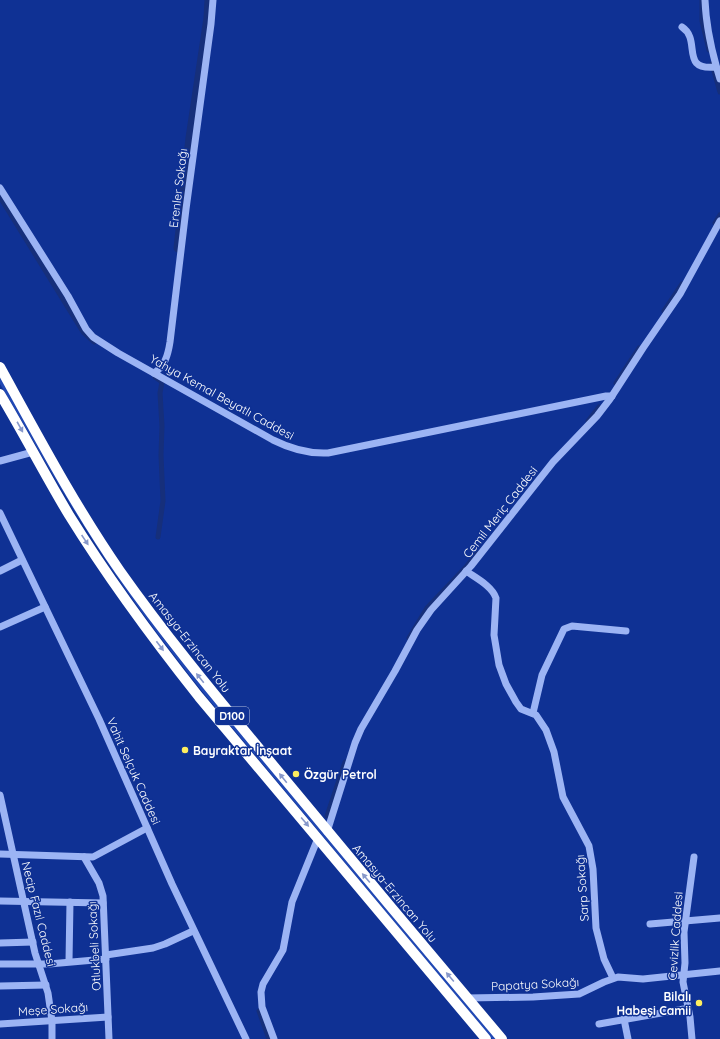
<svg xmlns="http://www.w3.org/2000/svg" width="720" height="1039" font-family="Quicksand,sans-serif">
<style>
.green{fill:#2048b4}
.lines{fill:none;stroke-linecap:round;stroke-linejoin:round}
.canal{stroke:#162f7b;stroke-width:5}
.river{stroke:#162f7b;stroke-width:9}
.minor{stroke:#9cb4f4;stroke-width:7}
.highway{stroke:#fff;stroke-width:10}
.oneway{fill:#8798ca}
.poi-dot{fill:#ffee5f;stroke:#0f3194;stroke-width:1.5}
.labels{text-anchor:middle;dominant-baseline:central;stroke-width:3;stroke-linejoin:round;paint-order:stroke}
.shield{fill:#0f3194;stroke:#b7c1df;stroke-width:1}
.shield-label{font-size:11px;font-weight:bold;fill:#fff}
.street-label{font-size:12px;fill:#fff;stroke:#0f3194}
.poi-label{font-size:12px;font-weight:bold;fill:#fff;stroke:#0f3194;text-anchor:start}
</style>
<rect width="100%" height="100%" fill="#0f3194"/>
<!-- green -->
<path class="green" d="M0 377 163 638 208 694 496 1039H492L205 695C162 641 121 586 85 528 55 481 29 432 0 384Z"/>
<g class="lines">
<!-- canal -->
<g class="canal">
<path d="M702 0V21L709 50"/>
<path d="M712 64 720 92"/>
<path d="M0 197 80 327 84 333 94 342"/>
<path d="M715 223 720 215"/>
<path d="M664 311 682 284"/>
<path d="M155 377 162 382 160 393 162 426 161 455 163 501 158 537"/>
<path d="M616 383 639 348"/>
<path d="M588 421 599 407"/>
<path d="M409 638 427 608 466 567 477 553"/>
<path d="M327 816 345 762"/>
<path d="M259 1011 269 1039"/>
</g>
<!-- river -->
<path class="river" d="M178 248 190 138 208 18 209 0"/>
<!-- minor -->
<g class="minor">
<path d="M705 0C706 27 712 53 720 79"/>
<path d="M682 27C702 40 679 71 716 67"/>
<path d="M0 188 68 296 86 329 93 337 118 353 273 440C291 449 308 454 328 453L606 396H612"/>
<path d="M154 373C165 366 168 355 170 342L186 209 211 24 213 0"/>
<path d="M0 461 33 452"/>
<path d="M0 513 99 719 172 884 246 1039"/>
<path d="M0 571 22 560"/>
<path d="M466 571C476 578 492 586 496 598L494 635 499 665 506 684 516 702 521 709 536 715 546 730 554 752 563 797 589 846 593 869 596 928 604 959 613 978"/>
<path d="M0 627 45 607"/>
<path d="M533 713 542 675 564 629 572 626 626 631"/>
<path d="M0 795 35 953 48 993 52 1021V1039"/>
<path d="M327 832 355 743 361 729 395 671 417 630 431 610 471 566 553 462 597 416 610 399 643 348 680 294 720 221"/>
<path d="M0 854 93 857 147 828"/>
<path d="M84 857 99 883 103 896 109 1039"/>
<path d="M0 901 103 903"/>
<path d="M650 924 720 918"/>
<path d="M0 943 33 942"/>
<path d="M106 955 153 948 165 944 193 931"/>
<path d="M69 961 70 902"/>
<path d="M0 964H49L106 959"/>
<path d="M0 986 46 985"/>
<path d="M467 998 533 997 579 994 604 982 618 977 643 979 720 971"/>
<path d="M624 1019 628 1039"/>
<path d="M0 1024 108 1017"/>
<path d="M599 1024 684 1009"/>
<path d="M274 1039 262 1007 261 992 263 984 283 950 292 902 318 838"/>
<path d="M692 1039 690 1017 683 982 685 963 684 932 694 857"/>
</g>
<!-- highway -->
<g class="highway">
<path d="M0 367C38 436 75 506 120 571 163 632 210 689 258 747 339 845 420 942 502 1039"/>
<path d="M0 394C24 434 45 475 69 515 108 578 153 639 199 697L486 1039"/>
</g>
</g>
<!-- one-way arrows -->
<defs><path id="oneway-solid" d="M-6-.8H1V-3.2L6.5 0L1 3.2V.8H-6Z"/></defs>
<g class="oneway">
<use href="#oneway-solid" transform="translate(20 427) rotate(61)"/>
<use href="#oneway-solid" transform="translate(85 540) rotate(56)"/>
<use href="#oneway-solid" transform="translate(160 646) rotate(53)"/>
<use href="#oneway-solid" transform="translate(200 678) rotate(-129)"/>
<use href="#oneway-solid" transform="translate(283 778) rotate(-129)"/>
<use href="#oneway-solid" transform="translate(305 822) rotate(50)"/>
<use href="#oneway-solid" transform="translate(366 878) rotate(-130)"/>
<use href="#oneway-solid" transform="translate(450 977) rotate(-130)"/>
</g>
<!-- markers -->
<g class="poi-dot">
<circle cx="185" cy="750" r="4"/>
<circle cx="296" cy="774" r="4"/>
<circle cx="699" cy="1003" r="4"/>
</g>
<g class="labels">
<!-- shield labels -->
<rect class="shield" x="215" y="707" width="34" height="18" rx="3"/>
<g class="shield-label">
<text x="232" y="716">D100</text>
</g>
<!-- street labels -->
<g class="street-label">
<text transform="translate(178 188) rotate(-83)">Erenler Sokağı</text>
<text transform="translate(222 397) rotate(29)">Yahya Kemal Beyatlı Caddesi</text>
<text transform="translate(500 512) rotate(-52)">Cemil Meriç Caddesi</text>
<text transform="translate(190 642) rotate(52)">Amasya-Erzincan Yolu</text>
<text transform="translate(134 771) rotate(66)">Vahit Selçuk Caddesi</text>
<text transform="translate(582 888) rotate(-94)">Sarp Sokağı</text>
<text transform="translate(395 893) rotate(50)">Amasya-Erzincan Yolu</text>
<text transform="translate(39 914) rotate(76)">Necip Fazıl Caddesi</text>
<text transform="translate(675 936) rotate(-86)">Cevizlik Caddesi</text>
<text transform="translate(94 946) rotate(-93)">Otlukbeli Sokağı</text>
<text transform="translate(535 984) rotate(-3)">Papatya Sokağı</text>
<text transform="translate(53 1009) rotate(-4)">Meşe Sokağı</text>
</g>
<!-- poi labels -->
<g class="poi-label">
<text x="193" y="750">Bayraktar İnşaat</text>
<text x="304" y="774">Özgür Petrol</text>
<text x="691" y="996" text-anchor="end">Bilalı<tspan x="691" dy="14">Habeşi Camii</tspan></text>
</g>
</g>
</svg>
